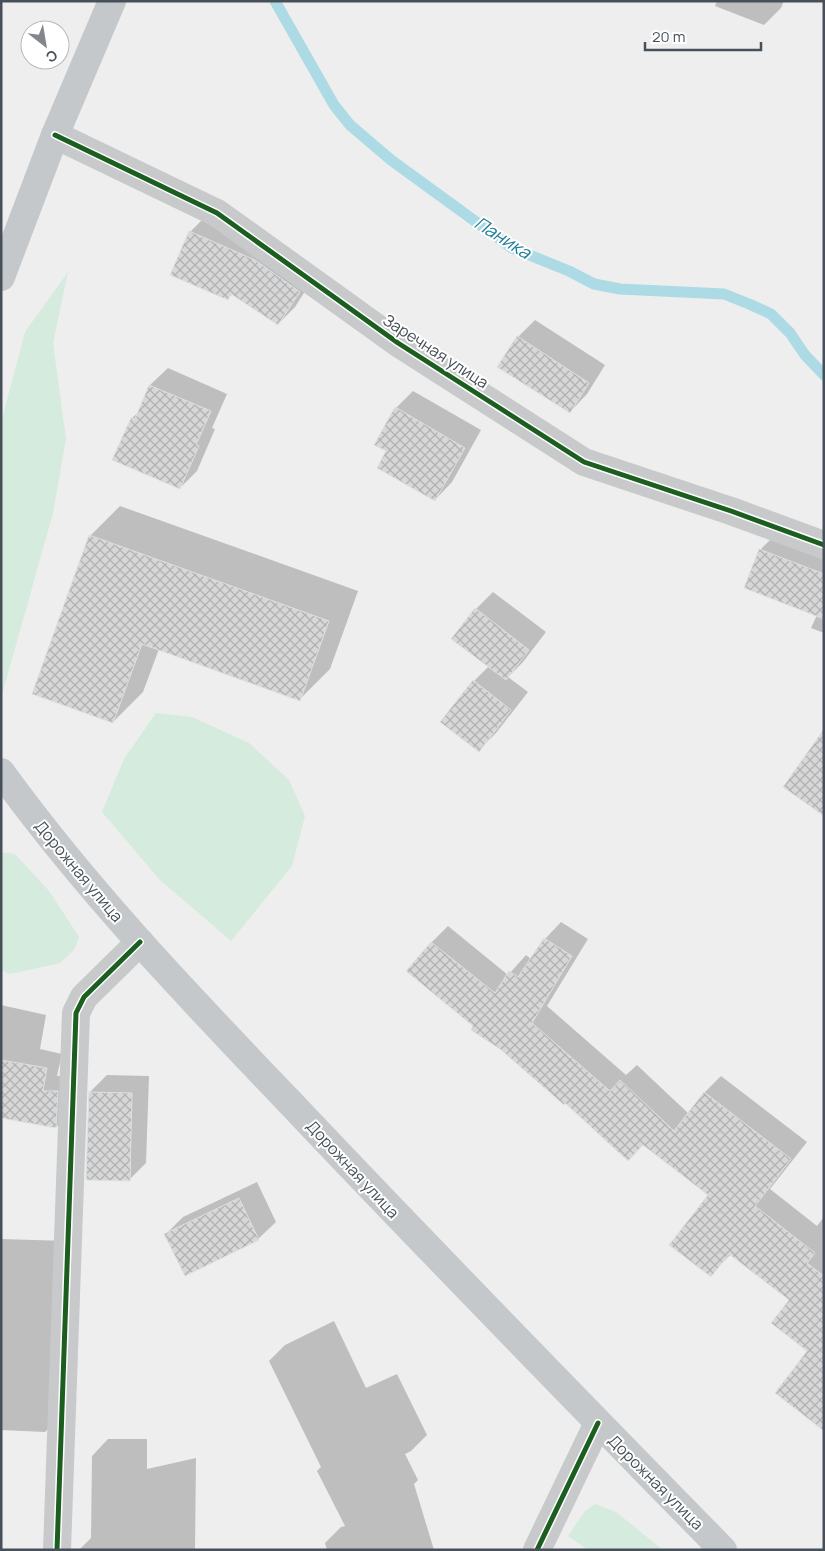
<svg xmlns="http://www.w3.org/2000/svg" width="825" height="1551" font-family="Manrope,sans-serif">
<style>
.grass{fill:#d4ebdd}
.shadow{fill:#0003}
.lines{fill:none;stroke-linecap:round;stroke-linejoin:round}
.stream{stroke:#acdae5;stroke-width:11}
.building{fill:url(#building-cross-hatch);stroke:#dfe0e1}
.minor{stroke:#c8c9cb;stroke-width:28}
.major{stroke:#c4c8ca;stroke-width:28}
.cycleway-casing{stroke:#fff;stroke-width:8}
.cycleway{stroke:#1b5e20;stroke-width:5}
.labels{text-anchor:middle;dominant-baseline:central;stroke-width:4;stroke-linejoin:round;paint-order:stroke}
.street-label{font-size:16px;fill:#475058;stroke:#fff}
.water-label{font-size:18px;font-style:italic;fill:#1b7e97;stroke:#fff}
</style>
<defs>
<pattern id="building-cross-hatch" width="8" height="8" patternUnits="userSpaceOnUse" patternTransform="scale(1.25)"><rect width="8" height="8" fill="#d7d7d8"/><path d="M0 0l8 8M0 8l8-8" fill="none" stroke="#b0b1b2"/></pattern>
</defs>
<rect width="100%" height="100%" fill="#eee"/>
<!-- grass -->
<g class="grass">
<path d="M68 272 53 343 66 439 53 513 1 698V423L25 332Z"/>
<path d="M156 713 192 717 249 743 289 780 305 816 292 866 231 941 160 880 102 812 124 759Z"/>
<path d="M1 852 15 854 49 891 79 937 74 950 60 963 10 974 1 970Z"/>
<path d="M595 1504 616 1512 663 1550H588L568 1536 585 1511Z"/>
</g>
<!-- shadow -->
<g class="shadow">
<path d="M717 1H784L781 8 764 25 715 6Z"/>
<path d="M207 215 316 274 295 307 278 324 233 294 228 298 190 232Z"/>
<path d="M535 320 605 365 587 394 570 412 518 337Z"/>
<path d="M168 368 227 394 212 428 215 429 197 471 180 488 114 460 132 418 140 411 150 385Z"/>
<path d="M413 391 481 430 452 482 435 500 388 451 396 408Z"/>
<path d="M120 506 358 591 330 669 300 699 159 649 143 692 113 722 90 536Z"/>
<path d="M778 532 824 550V633L811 628 817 615 745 588 760 550Z"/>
<path d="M493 592 546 632 523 662 508 677 528 692 496 733 479 750 474 681 489 666 476 609Z"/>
<path d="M561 922 588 939 547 1006 626 1075 637 1065 689 1114 705 1092 721 1076 807 1142 770 1189 817 1226 824 1217V1429L809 1351 791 1300 731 1254 711 1275 710 1195 643 1144 565 1101 408 971 432 942 448 926 508 975 526 955 531 959 545 939Z"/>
<path d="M1 1005 46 1015 40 1049 62 1054 57 1076H72L71 1112 56 1127 1 1117Z"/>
<path d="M107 1075 149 1076 146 1163 129 1180 90 1092Z"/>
<path d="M257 1182 276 1222 258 1239 166 1234 183 1217Z"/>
<path d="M1 1239 67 1241 61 1416 45 1432 1 1430Z"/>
<path d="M334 1321 366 1388 397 1374 427 1435 411 1451 405 1454 418 1480 414 1484 434 1550H327L325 1543 341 1527 345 1526 317 1471 321 1467 269 1361 285 1345Z"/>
<path d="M108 1439H147V1469L196 1458 195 1550H79L91 1538 92 1456Z"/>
</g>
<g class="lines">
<!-- stream -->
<path class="stream" d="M275 1 334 105 350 125 391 160 512 248 569 271 594 284 620 289 724 294 749 304 771 314 790 333 805 355 824 375"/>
</g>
<!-- building -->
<g class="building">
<path d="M189 231 255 260 300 292 278 325 231 294 228 300 170 275Z"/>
<path d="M517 336 589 383 570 413 497 367Z"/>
<path d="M149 385 211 411 196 445 199 446 180 489 112 460 131 418 135 419Z"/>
<path d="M395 407 465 448 435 501 377 468 386 451 374 445Z"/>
<path d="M89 535 329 621 300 701 142 644 113 723 32 694Z"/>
<path d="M759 549 824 574V619L744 588Z"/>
<path d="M475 608 529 650 506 680 451 639Z"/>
<path d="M473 680 511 710 479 752 440 722Z"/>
<path d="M824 729V816L783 787Z"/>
<path d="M544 938 572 956 532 1023 610 1091 620 1080 674 1131 704 1092 791 1159 755 1206 815 1253 807 1263 824 1276V1431L775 1393 807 1351 771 1323 789 1300 729 1254 711 1277 669 1245 708 1195 643 1145 628 1161 565 1103 564 1105 500 1049 471 1030 473 1026 406 971 431 942 495 993 509 971 518 977Z"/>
<path d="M1 1060 47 1068 43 1091H58L56 1128 1 1118Z"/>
<path d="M89 1092 132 1093 130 1181 86 1180Z"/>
<path d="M239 1198 259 1240 185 1276 164 1234Z"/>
</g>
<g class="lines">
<!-- minor -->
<g class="minor">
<path d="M55 135 217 213 398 343 584 462 731 511 824 545"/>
<path d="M57 1550 76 1013 84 997 140 942"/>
<path d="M537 1550 598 1423"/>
</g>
<!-- major -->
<g class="major">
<path d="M1 277 55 135 112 1"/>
<path d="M1 772C90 895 196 1004 300 1113 439 1260 581 1405 723 1550"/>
</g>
<defs>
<g id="cycleway">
<path d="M55 135 217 213 398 343 584 462 731 511 824 545"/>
<path d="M57 1550 76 1013 84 997 140 942"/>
<path d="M537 1550 598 1423"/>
</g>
</defs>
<!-- cycleway casing -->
<use href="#cycleway" class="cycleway-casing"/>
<!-- cycleway -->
<use href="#cycleway" class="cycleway"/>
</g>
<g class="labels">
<!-- street labels -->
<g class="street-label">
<text transform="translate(436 351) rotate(33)">Заречная улица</text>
<text transform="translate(79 871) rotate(50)">Дорожная улица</text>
<text transform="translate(353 1169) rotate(47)">Дорожная улица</text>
<text transform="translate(656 1482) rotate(45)">Дорожная улица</text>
</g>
<!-- water labels -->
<g class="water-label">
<text transform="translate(503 237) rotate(32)">Паника</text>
</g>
</g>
<!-- border -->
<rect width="825" height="1551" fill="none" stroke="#475058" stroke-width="5"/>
<!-- north arrow -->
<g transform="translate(45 45) rotate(149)"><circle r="24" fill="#ffffff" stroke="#b5b9bc"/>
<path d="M0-4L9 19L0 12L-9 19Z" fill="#81878c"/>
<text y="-8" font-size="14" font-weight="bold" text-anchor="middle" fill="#475058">С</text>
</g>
<!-- scale -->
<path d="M645 42v8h116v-8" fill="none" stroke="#475058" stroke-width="2.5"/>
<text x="652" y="42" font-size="15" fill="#475058" stroke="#ffffff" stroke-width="4" paint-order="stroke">20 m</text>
</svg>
